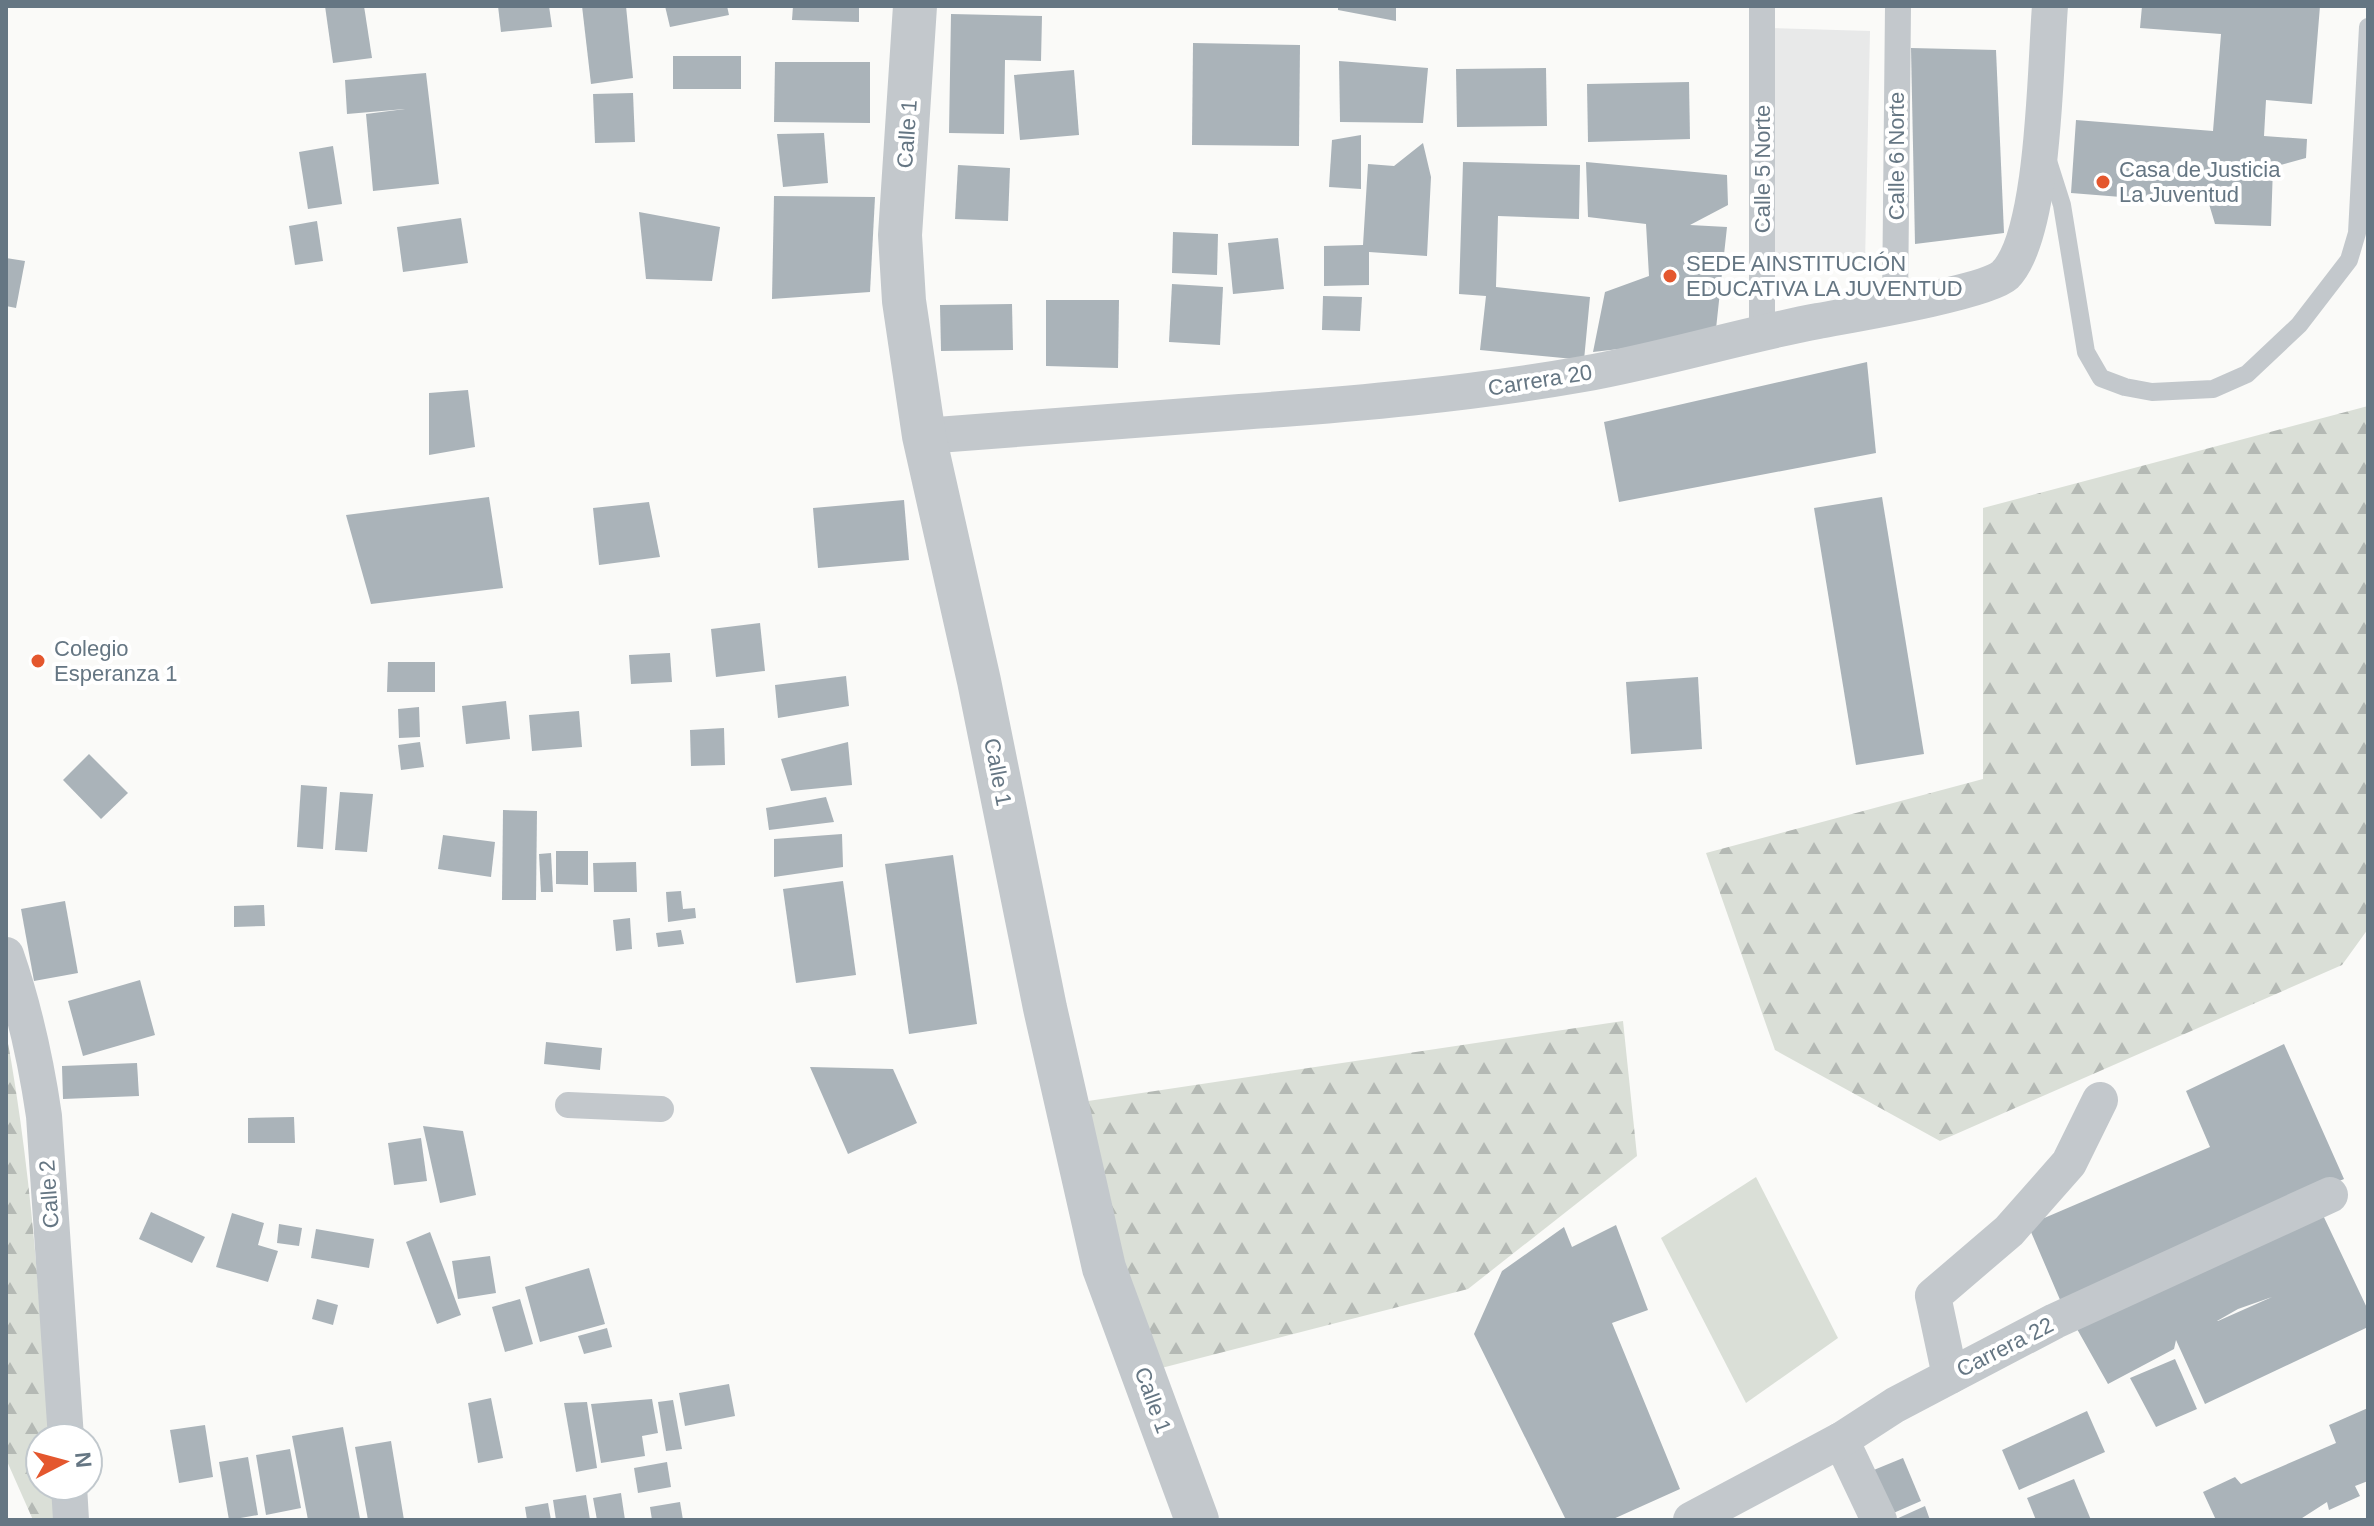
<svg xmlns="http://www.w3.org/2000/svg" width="2374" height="1526" font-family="Helvetica,sans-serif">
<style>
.built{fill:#e8e9e9}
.green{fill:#dadfd7}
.forest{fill:url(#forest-firs)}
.building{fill:#aab3b9;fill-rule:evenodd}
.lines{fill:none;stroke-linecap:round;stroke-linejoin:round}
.service{stroke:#c3c8cc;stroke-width:18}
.pedestrian{stroke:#c3c8cc;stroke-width:26}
.minor{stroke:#c3c8cc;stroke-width:36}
.tertiary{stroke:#c3c8cc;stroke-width:44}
.poi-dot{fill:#e4572e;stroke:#fff;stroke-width:3}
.labels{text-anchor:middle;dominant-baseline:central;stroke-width:8;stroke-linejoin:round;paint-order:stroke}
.street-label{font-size:22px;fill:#657683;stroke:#fff}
.poi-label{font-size:22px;fill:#657683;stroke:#fff;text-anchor:start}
</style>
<defs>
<pattern id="forest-firs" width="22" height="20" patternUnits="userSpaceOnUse" patternTransform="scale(2)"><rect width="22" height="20" fill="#dadfd7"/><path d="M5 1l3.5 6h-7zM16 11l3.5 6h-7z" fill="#b4b9b4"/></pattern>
</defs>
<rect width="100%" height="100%" fill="#fafaf8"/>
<!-- built -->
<path class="built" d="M1770 28 1870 31 1865 264 1765 261Z"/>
<!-- green -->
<path class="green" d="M1756 1177 1838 1338 1746 1403 1661 1238Z"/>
<!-- forest -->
<g class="forest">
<path d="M2368 406V929L2342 965 1940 1141 1775 1050 1706 853 1983 779V508Z"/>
<path d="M1623 1021 1637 1156 1468 1289 1142 1373 1068 1104Z"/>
<path d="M6 1032C31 1166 40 1302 49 1438H40V1486H52L55 1520H33L6 1459Z"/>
</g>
<!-- building -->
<g class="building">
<path d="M325 6H364L372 58 333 63Z"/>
<path d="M498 6H549L552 27 501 32Z"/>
<path d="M582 6H626L633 78 591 84Z"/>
<path d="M665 6H727L729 15 670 27Z"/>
<path d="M793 6H859V22L792 20Z"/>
<path d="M1338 6H1396V21L1338 10Z"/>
<path d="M2142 6H2320L2312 104 2266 100 2264 136 2307 139 2306 158 2273 167 2271 226 2215 224 2209 204 2071 193 2076 120 2213 131 2221 34 2140 28Z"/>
<path d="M951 14 1042 16 1041 61 1005 60 1004 134 949 133Z"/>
<path d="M1193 43 1300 45 1299 146 1192 145Z"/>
<path d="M1911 48 1996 50 2004 233 1915 244Z"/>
<rect x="673" y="56" width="68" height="33"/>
<path d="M1339 61 1428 68 1423 123 1340 122Z"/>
<path d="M775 62H870V123L774 122Z"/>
<path d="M1546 68 1547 126 1457 127 1456 69Z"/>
<path d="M1074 70 1079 135 1020 140 1014 75Z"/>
<path d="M426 73 439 184 373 191 366 114 405 109 347 114 345 80Z"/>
<path d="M1689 82 1690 139 1588 142 1587 84Z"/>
<path d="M633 93 635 142 595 143 593 94Z"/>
<path d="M824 133 828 183 783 187 777 134Z"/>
<path d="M1361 135V189L1329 187 1332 140Z"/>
<path d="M1423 143 1431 177 1427 256 1369 252V285L1324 286V246L1363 245 1368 164 1394 166Z"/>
<path d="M333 146 342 204 308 209 299 152Z"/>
<path d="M1463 162 1580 165 1579 219 1498 216 1496 287 1590 297 1584 360 1480 350 1486 296 1459 294Z"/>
<path d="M1586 162 1727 175 1728 205 1690 225 1727 227 1715 338 1593 352 1605 292 1649 276 1646 224 1588 217Z"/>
<path d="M958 165 1010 168 1008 221 955 219Z"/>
<path d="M774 196 875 197 870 292 772 299Z"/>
<path d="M639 212 720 227 712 281 646 279Z"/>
<path d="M461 218 468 263 403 272 397 227Z"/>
<path d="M317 221 323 261 295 265 289 226Z"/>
<path d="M1173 232 1218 234 1217 275 1172 273Z"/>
<path d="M1278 238 1284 289 1233 294 1228 243Z"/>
<path d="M6 258 25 261 16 308 6 306Z"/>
<path d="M1172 284 1223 287 1220 345 1169 342Z"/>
<path d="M1323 296 1362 297 1360 331 1322 330Z"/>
<path d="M1046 300H1119L1118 368 1046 366Z"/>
<path d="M1012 304 1013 350 941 351 940 305Z"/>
<path d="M1867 362 1876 453 1619 502 1604 422Z"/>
<path d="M468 390 475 447 429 455V393Z"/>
<path d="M489 497 503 588 371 604 346 515Z"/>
<path d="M1882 497 1924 754 1856 765 1814 508Z"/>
<path d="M904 500 909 560 818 568 813 508Z"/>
<path d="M649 502 660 557 599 565 593 508Z"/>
<path d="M760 623 765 671 716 677 711 629Z"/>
<path d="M670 653 672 682 631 684 629 655Z"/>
<path d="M388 662H435V692H387Z"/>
<path d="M846 676 849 706 778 718 775 685Z"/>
<path d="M1698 677 1702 749 1631 754 1626 682Z"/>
<path d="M506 701 510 739 466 744 462 706Z"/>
<path d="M419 707 420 737 399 738 398 709Z"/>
<path d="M579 711 582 747 532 751 529 715Z"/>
<path d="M724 728 725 765 691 766 690 730Z"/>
<path d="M420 742 424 767 401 770 398 745Z"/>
<path d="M848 742 852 785 791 791 781 759Z"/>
<path d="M89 754 128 793 101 819 63 780Z"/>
<path d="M301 785 327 787 323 849 297 847Z"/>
<path d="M340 792 373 794 367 852 335 850Z"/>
<path d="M826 797 834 822 769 830 766 808Z"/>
<path d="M503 810 537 811 536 900H502Z"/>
<path d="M842 834 843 867 774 877V839Z"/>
<path d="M443 835 495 842 491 877 438 869Z"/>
<path d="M556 851H588V885L556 884Z"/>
<path d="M551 853 553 892H541L539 854Z"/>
<path d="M953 855 977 1024 909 1034 885 864Z"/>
<path d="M636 862 637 892H594L593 863Z"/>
<path d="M843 881 856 975 796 983 783 889Z"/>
<path d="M681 891 683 909 695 908 696 918 668 922 666 892Z"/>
<path d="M65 901 78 973 34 981 21 909Z"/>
<path d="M264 905 265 926 234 927V906Z"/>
<path d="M630 918 632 949 616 951 613 920Z"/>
<path d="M681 930 684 944 658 947 656 933Z"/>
<path d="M140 980 155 1035 83 1056 68 1001Z"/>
<path d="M546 1042 602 1048 600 1070 544 1064Z"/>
<path d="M2284 1044 2344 1179 2061 1302 2028 1225 2210 1147 2186 1091Z"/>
<path d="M137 1063 139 1096 63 1099 62 1066Z"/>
<path d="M810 1067 893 1069 917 1123 848 1154Z"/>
<path d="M294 1117 295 1143H248V1118Z"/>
<path d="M423 1126 463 1131 476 1195 440 1203Z"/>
<path d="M421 1138 427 1181 394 1185 388 1143Z"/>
<path d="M2321 1211 2368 1310V1327L2205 1404 2176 1340 2174 1349 2108 1384 2077 1329ZM2272 1297 2218 1321H2217L2238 1309Z"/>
<path d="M151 1212 205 1237 192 1263 139 1239Z"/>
<path d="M232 1213 264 1223 258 1245 278 1251 268 1282 216 1267Z"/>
<path d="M279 1224 302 1228 299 1246 277 1243Z"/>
<path d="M1616 1225 1648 1310 1612 1323 1680 1489 1611 1520H1566L1474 1334 1502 1271 1564 1227 1572 1247Z"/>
<path d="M316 1229 374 1239 369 1268 311 1258Z"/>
<path d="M430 1232 461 1315 437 1324 406 1242Z"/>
<path d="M490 1256 496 1293 458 1299 452 1261Z"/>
<path d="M589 1268 605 1324 540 1342 525 1287Z"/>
<path d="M317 1299 338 1305 333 1325 312 1319Z"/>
<path d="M520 1299 533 1344 505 1352 492 1307Z"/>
<path d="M607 1328 612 1347 584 1354 578 1336Z"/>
<path d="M2175 1359 2197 1409 2156 1427 2130 1378Z"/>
<path d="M729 1384 735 1416 685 1426 679 1393Z"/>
<path d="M491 1398 503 1458 478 1463 468 1403Z"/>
<path d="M652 1399 658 1433 642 1436 645 1456 601 1463 591 1404Z"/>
<path d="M673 1400 682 1449 666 1451 658 1402Z"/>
<path d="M587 1402 597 1468 576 1472 564 1403Z"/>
<path d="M2368 1408V1481L2355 1486 2360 1496 2329 1510 2327 1502 2299 1520H2216L2203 1492 2235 1477 2241 1484 2336 1443 2329 1425Z"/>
<path d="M2087 1411 2105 1452 2019 1490 2002 1450Z"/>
<path d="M205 1425 213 1477 179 1483 170 1430Z"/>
<path d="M343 1427 360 1519 308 1520 292 1436Z"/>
<path d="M391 1441 404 1520H368L355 1447Z"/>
<path d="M290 1449 301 1508 266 1515 256 1455Z"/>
<path d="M248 1457 258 1515 229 1520 219 1462Z"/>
<path d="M1903 1458 1921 1501 1882 1518 1864 1474Z"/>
<path d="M667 1462 671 1487 638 1493 634 1468Z"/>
<path d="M2074 1479 2091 1520H2036L2027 1498Z"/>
<path d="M621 1493 625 1520H597L593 1498Z"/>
<path d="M586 1495 590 1520H556L553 1500Z"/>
<path d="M680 1502 683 1520H652L650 1507Z"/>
<path d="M548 1503 551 1520H527L525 1507Z"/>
<path d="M1925 1506 1930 1520H1894Z"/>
</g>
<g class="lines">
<!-- service -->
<path class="service" d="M2048 161 2062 205 2086 352 2101 378 2125 387 2152 392 2213 389 2247 374 2299 325 2349 260 2357 233 2368 27"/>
<!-- pedestrian -->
<g class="pedestrian">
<path d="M1762 6V332"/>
<path d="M1895 306 1898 6"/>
<path d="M568 1105 661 1109"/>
</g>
<!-- minor -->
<g class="minor">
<path d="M924 436C1030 428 1135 420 1240 412 1355 404 1470 394 1583 374 1662 360 1739 336 1818 321 1850 315 1987 292 2005 275 2045 235 2045 65 2050 6"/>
<path d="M6 955C24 1007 36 1061 44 1116L66 1438"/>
<path d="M1950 1376 1933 1296 2009 1231 2069 1163 2100 1100"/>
<path d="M1841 1440 1879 1520"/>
<path d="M69 1486 71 1520"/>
<path d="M1691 1520 1841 1440 1895 1405 2055 1321 2330 1195"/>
</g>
<!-- tertiary -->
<path class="tertiary" d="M915 6 900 235 904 301 924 436 979 681 1045 1008 1104 1268 1197 1520"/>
</g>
<!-- markers -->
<g class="poi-dot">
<circle cx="2103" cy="182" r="8"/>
<circle cx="1670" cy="276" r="8"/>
<circle cx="38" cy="661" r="8"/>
</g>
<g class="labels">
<!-- street labels -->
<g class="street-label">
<text transform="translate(907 134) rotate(-86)">Calle 1</text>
<text transform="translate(1896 156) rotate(-90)">Calle 6 Norte</text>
<text transform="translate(1762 169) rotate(-90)">Calle 5 Norte</text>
<text transform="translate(1540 380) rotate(-9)">Carrera 20</text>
<text transform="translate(998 772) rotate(79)">Calle 1</text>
<text transform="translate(49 1194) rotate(-94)">Calle 2</text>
<text transform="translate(2005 1347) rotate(-27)">Carrera 22</text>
<text transform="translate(1153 1400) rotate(70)">Calle 1</text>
</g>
<!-- poi labels -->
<g class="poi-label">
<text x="2119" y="169">Casa de Justicia<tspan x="2119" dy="25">La Juventud</tspan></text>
<text x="1686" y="263">SEDE AINSTITUCIÓN<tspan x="1686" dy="25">EDUCATIVA LA JUVENTUD</tspan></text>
<text x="54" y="648">Colegio<tspan x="54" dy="25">Esperanza 1</tspan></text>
</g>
</g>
<!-- border -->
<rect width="2374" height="1526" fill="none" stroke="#657683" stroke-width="16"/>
<!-- north arrow -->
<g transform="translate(64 1462) rotate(84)"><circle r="38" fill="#ffffff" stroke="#c1c8cd" stroke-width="2"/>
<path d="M0-6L14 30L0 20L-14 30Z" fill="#e4572e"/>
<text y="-12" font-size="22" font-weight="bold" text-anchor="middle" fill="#657683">N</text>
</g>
</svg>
